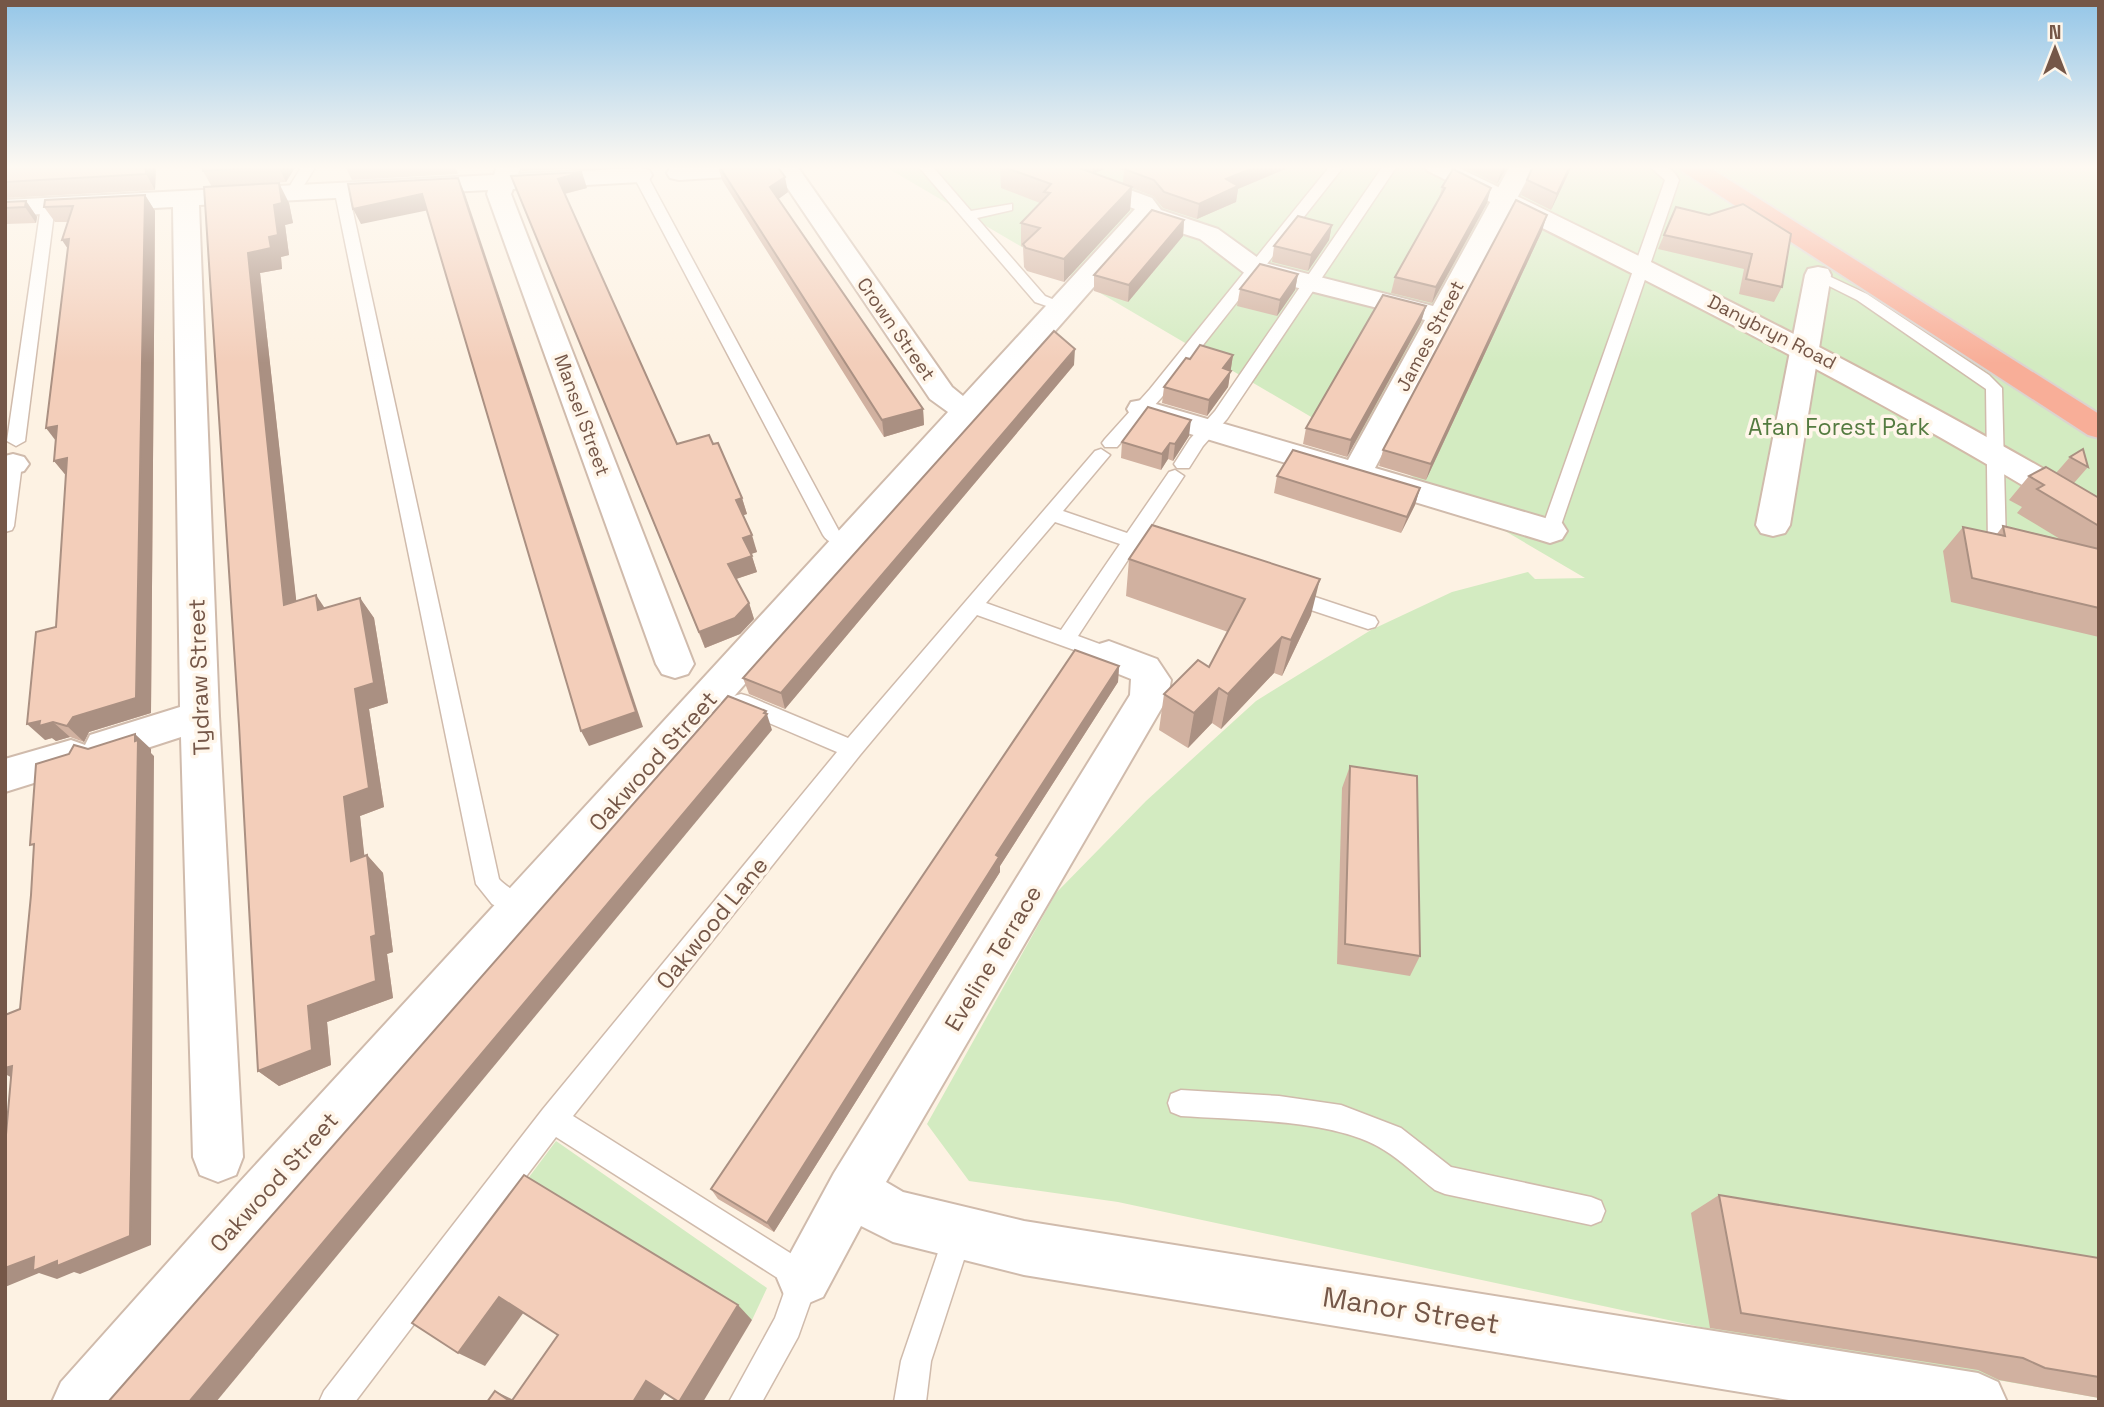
<svg xmlns="http://www.w3.org/2000/svg" width="2104" height="1407" font-family="'Space Grotesk',sans-serif">
<style>
.green{fill:#d3ebc1}
.lines{fill:none;stroke-linecap:round;stroke-linejoin:round}
.lane-casing{stroke:#d0bbac;stroke-width:3}
.street-casing{stroke:#d0bbac;stroke-width:4}
.secondary-casing{stroke:#d3baa9;stroke-width:4}
.highway-casing{stroke:#dbd3cf;stroke-width:4}
.lane{fill:#fff;fill-rule:evenodd}
.street{fill:#fff;fill-rule:evenodd}
.secondary{fill:#fff;fill-rule:evenodd}
.highway{fill:#f8ae98;fill-rule:evenodd}
.wall{fill:#d1b1a0}
.shaded-wall{fill:#aa9082}
.building{fill:#f3ceba;stroke:#aa9082;stroke-width:2}
.labels{text-anchor:middle;dominant-baseline:central;stroke-width:7;stroke-linejoin:round;paint-order:stroke}
.far-street-label{font-size:19px;fill:#755748;stroke:#fff6ea}
.park-label{font-size:23px;fill:#547b40;stroke:#fff6ea}
.street-label{font-size:23px;fill:#755748;stroke:#fff6ea}
.near-street-label{font-size:28px;fill:#755748;stroke:#fff6ea}
</style>
<rect width="100%" height="100%" fill="#fdf2e3"/>
<!-- green -->
<g class="green">
<path d="M884 166H2099V1398L1710 1329 1118 1202 969 1181 927 1124 1056 893 1146 801 1256 701 1371 630 1452 592 1528 572 1535 579 1585 578Z"/>
<path d="M556 1141 767 1288 752 1320 546 1195 420 1323Z"/>
</g>
<g class="lines">
<defs>
<g id="lane">
<path d="M302 166H316L298 195H288L286 192Z"/>
<path d="M918 166H932L971 211 1012 204V210L977 218 1045 296 1069 306 1066 309 1061 311 1035 302Z"/>
<path d="M1330 166H1344L1162 397 1117 447H1105L1102 443 1105 439 1150 389Z"/>
<path d="M1383 166H1397L1227 419 1203 446 1189 468H1177L1174 464 1190 439 1215 411Z"/>
<path d="M1649 166C1664 166 1672 166 1679 180L1559 531 1557 535H1543L1541 531 1665 180Z"/>
<path d="M640 171 647 175 839 531 856 537 858 542 856 547C846 549 828 544 823 535L633 175Z"/>
<path d="M344 186 351 190 350 198 499 879C509 890 526 895 532 908L528 916 520 919 492 904 476 884 336 198 337 190Z"/>
<path d="M53 201 60 205 54 213 25 441 16 446 7 441 40 213 48 202Z"/>
<path d="M1818 271 1867 294 1989 375 2002 388 2006 546 2004 551H1990L1988 546 1986 389 1857 300 1813 278 1811 275 1813 272Z"/>
<path d="M1101 449 1110 455 1063 511 1127 533 1169 472 1175 470 1184 476 1143 538 1171 547 1173 552 1171 557 1164 559 1135 549 1078 636 1116 650 1119 655 1116 660 1109 663 1102 660 977 615 860 755 573 1116 814 1268 819 1278 798 1337 762 1402H729L775 1318 787 1284 556 1137 355 1402H319L324 1391 543 1109 837 752 734 708 731 702 734 696 741 694 748 696 848 738 1095 451ZM1055 522 1120 544 1061 630 986 603Z"/>
<path d="M13 458 22 464 14 526 12 530 5 532V462Z"/>
<path d="M1288 588 1375 617 1378 622 1375 627 1368 629 1281 600 1278 595 1281 590Z"/>
<path d="M1181 1090 1279 1096 1341 1105 1401 1128 1451 1167 1591 1197 1601 1201 1605 1211 1601 1221 1591 1225 1445 1194 1435 1190C1418 1177 1402 1161 1384 1150 1336 1119 1238 1120 1181 1116L1171 1112 1168 1103 1171 1094Z"/>
<path d="M959 1218 969 1222 973 1232 931 1361 926 1402H894L901 1361 945 1232 949 1222Z"/>
</g>
<g id="street">
<path d="M497 166H521L518 174 640 168 649 170 652 175 649 180 640 182 513 189 511 194 694 664 688 674 675 678 662 674 656 664 487 194 488 190 199 205 219 716 243 1157 236 1175 218 1182 200 1175 193 1157 181 737 104 762 90 757 85 767 5 792V759L71 740 85 745 90 735 180 707 173 207 5 216V200L494 175Z"/>
<path d="M678 166H797L952 387 963 396 1135 209 1033 171 1029 166H1064L1152 198 1161 210 1218 229 1265 263 1433 306 1510 166H1534L1375 468 1562 523 1567 531 1562 539 1550 543 1131 416 1127 409 1131 402 1142 400 1348 460 1425 320 1247 275 1200 239 1150 223 273 1221 119 1402H52L61 1382 237 1185 948 412 930 399 778 174 679 180 670 178 667 173 670 168Z"/>
<path d="M1818 267 1828 269 1831 275 1790 525 1785 533 1773 536 1761 533 1756 525 1805 275 1808 269Z"/>
<path d="M13 454 24 457 29 464 24 471 5 476V456Z"/>
<path d="M1109 641 1157 659 1171 680 1168 697 886 1182 903 1192 1024 1221 1978 1373 1998 1382 2007 1402H1801L1024 1275 893 1242 861 1226 823 1297 804 1305 785 1297 777 1278 834 1173 1130 695 1131 679 1096 665 1090 655 1096 645Z"/>
</g>
<path id="secondary" d="M1424 166H1455C1673 272 1890 378 2099 501V527L2087 524C1874 393 1651 282 1428 171Z"/>
<path id="highway" d="M1678 166H1707L2099 414V438L2088 435 1682 171Z"/>
</defs>
<!-- lane casing -->
<use href="#lane" class="lane-casing"/>
<!-- street casing -->
<use href="#street" class="street-casing"/>
<!-- secondary casing -->
<use href="#secondary" class="secondary-casing"/>
<!-- highway casing -->
<use href="#highway" class="highway-casing"/>
<!-- lane -->
<use href="#lane" class="lane"/>
<!-- street -->
<use href="#street" class="street"/>
<!-- secondary -->
<use href="#secondary" class="secondary"/>
<!-- highway -->
<use href="#highway" class="highway"/>
</g>
<!-- wall -->
<g class="wall">
<path d="M5 166H156L155 190 5 198Z"/>
<path d="M203 166H296L286 182 224 186 289 203 293 223 285 225 289 255 281 257 282 269 260 273 296 601 325 608 360 598 374 618 388 703 369 709 384 807 360 816 364 856 367 855 383 873 393 952 387 954 393 998 327 1022 331 1065 279 1086 258 1071 212 187 203 171Z"/>
<path d="M345 166H455L458 174 352 180Z"/>
<path d="M520 166H589V168L522 171Z"/>
<path d="M718 166 788 192 778 199 923 409 924 425 884 437 722 180Z"/>
<path d="M1000 166H1111L1094 173 1123 184 1124 169 1238 189 1236 202 1197 219 1163 208 1153 196 1132 188 1130 210 1064 282 1027 271 1024 267 1023 247 1021 246V223L1040 203 1001 188Z"/>
<path d="M1461 166H1508L1497 184Z"/>
<path d="M1533 166H1572L1551 210 1521 195 1527 180Z"/>
<path d="M511 176 587 188 565 194 677 444 742 498 747 514 743 515 757 552 751 554 757 572 736 579 749 603 754 619 740 634 705 648Z"/>
<path d="M1442 187 1487 203 1432 303 1391 293 1395 277 1439 198Z"/>
<path d="M145 195 155 211 151 713 89 732 84 742 70 737 56 741 52 738 45 740 56 627 66 475 54 461 68 249 62 240 68 222H55L44 207Z"/>
<path d="M26 201 37 217 36 223 6 224 5 231V202Z"/>
<path d="M1743 204 1782 287 1774 302 1739 294 1744 269 1658 249 1676 207 1709 215Z"/>
<path d="M1184 220 1183 236 1128 302 1094 291V275Z"/>
<path d="M1332 225 1329 240 1308 271 1272 262 1274 246Z"/>
<path d="M1542 231 1426 480 1379 466 1383 450Z"/>
<path d="M1298 274 1295 290 1277 316 1237 306 1240 289Z"/>
<path d="M1426 306 1421 322 1347 457 1303 444 1306 428Z"/>
<path d="M1233 355 1228 387 1207 416 1162 403 1164 387 1190 359Z"/>
<path d="M1074 365 785 709 749 694 743 678Z"/>
<path d="M1189 436 1173 461 1168 459 1161 470 1121 458 1122 442Z"/>
<path d="M2070 457 2088 467 2074 483 2099 498V637L1951 602 1943 551 1963 527 1996 535 2003 526 2060 539 2017 513 2022 507 2009 500 2029 476 2056 473Z"/>
<path d="M1277 476 1420 488 1415 505 1401 533 1274 493Z"/>
<path d="M1129 559 1311 615 1282 676 1274 673 1221 729 1212 723 1188 748 1159 730 1164 694 1209 667 1228 632 1126 596Z"/>
<path d="M1119 666 1118 682 1000 866V872L774 1232 718 1199 711 1189Z"/>
<path d="M1350 766 1420 956 1410 976 1337 964 1342 788Z"/>
<path d="M1719 1195 2099 1258V1398L1999 1380 1978 1370 1710 1328 1691 1213Z"/>
</g>
<!-- shaded-wall -->
<g class="shaded-wall">
<path d="M146 166H156L155 190 146 174Z"/>
<path d="M278 166H296L286 182Z"/>
<path d="M1093 166H1111L1093 174Z"/>
<path d="M1258 166H1293L1238 189 1236 202 1197 219 1199 204 1226 179Z"/>
<path d="M1503 166H1508L1497 184 1502 168Z"/>
<path d="M1570 166H1572L1551 210 1557 194Z"/>
<path d="M582 172 587 188 563 194 558 179Z"/>
<path d="M785 177 788 192 773 203 770 187Z"/>
<path d="M458 178 465 194 643 727 589 746 581 731Z"/>
<path d="M279 183 289 203 293 223 285 225 289 255 281 257 282 269 260 273 299 625 284 605 248 253 269 237 274 205Z"/>
<path d="M1132 187 1130 210 1064 282V259Z"/>
<path d="M1491 188 1487 203 1432 303 1436 287Z"/>
<path d="M422 194 429 210 361 224 353 209Z"/>
<path d="M145 195 155 211 151 713 89 732 84 742 67 726Z"/>
<path d="M26 201 37 217 36 223 25 207Z"/>
<path d="M1547 215 1542 231 1426 480 1431 464Z"/>
<path d="M1184 220 1183 236 1128 302 1129 285Z"/>
<path d="M1332 225 1329 240 1308 271 1311 255Z"/>
<path d="M69 239 73 256 62 240Z"/>
<path d="M1298 274 1295 290 1277 316 1280 300Z"/>
<path d="M1426 306 1421 322 1347 457 1351 440Z"/>
<path d="M1075 349 1074 365 785 709 781 693Z"/>
<path d="M1233 355 1228 387 1207 416 1209 400 1223 368Z"/>
<path d="M923 409 924 425 884 437 882 420Z"/>
<path d="M1191 420 1189 436 1173 461 1175 444Z"/>
<path d="M57 426 59 445 46 428Z"/>
<path d="M1170 443 1168 459 1161 470 1162 454Z"/>
<path d="M67 458 68 478 54 461Z"/>
<path d="M1420 488 1415 505 1401 533 1407 517Z"/>
<path d="M742 498 747 514 741 516 736 500Z"/>
<path d="M752 535 757 552 748 555 743 538Z"/>
<path d="M752 556 757 572 733 580 728 564Z"/>
<path d="M1320 579 1311 615 1282 676 1291 640Z"/>
<path d="M316 595 330 616 318 610Z"/>
<path d="M360 598 374 618 388 703 369 709 384 807 360 816 367 879 351 861 344 797 355 689Z"/>
<path d="M749 603 754 619 740 634 705 648 699 632Z"/>
<path d="M1282 637 1274 673 1221 729 1228 694Z"/>
<path d="M1119 666 1118 682 1000 866V872L774 1232 767 1223 996 855Z"/>
<path d="M1219 688 1212 723 1188 748 1194 713Z"/>
<path d="M766 711 772 730 216 1402H189Z"/>
<path d="M40 721 53 722 70 737 56 741 52 738 45 740 27 724Z"/>
<path d="M135 734 151 749V753L154 756 151 1245 80 1274 74 1272 57 1279 39 1273 5 1287V1268L135 741Z"/>
<path d="M367 855 383 873 393 952 387 954 393 998 327 1022 331 1065 279 1086 258 1071 308 1006 371 937Z"/>
<path d="M12 1066 20 1082 5 1074V1068Z"/>
<path d="M499 1297 524 1312 485 1366 458 1353Z"/>
<path d="M738 1305 752 1320 703 1402H679Z"/>
<path d="M646 1381 665 1393 659 1402H633Z"/>
<path d="M495 1391 518 1402H511Z"/>
</g>
<!-- building -->
<g class="building">
<path d="M5 166H146V174L5 182Z"/>
<path d="M203 166H278L203 171Z"/>
<path d="M719 166H777L785 177 770 187 923 409 882 420Z"/>
<path d="M1001 166H1074L1132 187 1064 259 1026 248 1023 244 1040 228 1021 223 1050 193 1044 192 1051 184Z"/>
<path d="M1130 166H1258L1226 179 1238 186 1199 204 1164 192 1154 180 1124 169Z"/>
<path d="M1533 166H1570L1557 194 1527 180Z"/>
<path d="M1453 169 1491 188 1436 287 1395 277 1445 188 1442 187Z"/>
<path d="M582 172 558 179 677 444 709 435 713 444 718 443 742 498 736 500 752 535 743 538 752 556 728 564 749 603 735 618 699 632 511 176Z"/>
<path d="M458 178 636 712 581 731 422 194 353 209 348 184Z"/>
<path d="M279 183 282 203 274 205 278 235 269 237 271 248 248 253 284 605 316 595 318 610 360 598 374 683 355 689 369 788 344 797 351 861 367 855 376 935 371 937 376 981 308 1006 312 1050 258 1071 239 725 204 187Z"/>
<path d="M145 195 136 698 73 717 67 726 53 722 39 726 40 721 27 724 36 632 56 627 67 458 54 461 57 426 46 428 69 239 62 240 73 206 44 207 45 200Z"/>
<path d="M1516 200 1547 215 1431 464 1383 450Z"/>
<path d="M26 201 25 207 5 208V202Z"/>
<path d="M1743 204 1791 234 1782 287 1746 279 1752 254 1664 235 1676 207 1709 215Z"/>
<path d="M1152 210 1184 220 1129 285 1094 275Z"/>
<path d="M1298 216 1332 225 1311 255 1274 246Z"/>
<path d="M1260 264 1298 274 1280 300 1240 289Z"/>
<path d="M1383 295 1426 306 1351 440 1306 428Z"/>
<path d="M1054 331 1075 349 781 693 743 678Z"/>
<path d="M1200 345 1233 355 1223 368 1231 371 1209 400 1164 387 1186 358 1190 359Z"/>
<path d="M1148 407 1191 420 1175 444 1170 443 1162 454 1122 442Z"/>
<path d="M2083 449 2088 467 2070 457Z"/>
<path d="M1293 450 1420 488 1407 517 1277 476Z"/>
<path d="M2046 467 2099 498V526L2037 489 2044 485 2029 476Z"/>
<path d="M1152 525 1320 579 1291 640 1282 637 1228 694 1219 688 1194 713 1164 694 1198 660 1209 667 1245 599 1129 559Z"/>
<path d="M2003 526 2099 549V608L1972 578 1963 527 2005 536Z"/>
<path d="M1075 650 1119 666 996 855 999 857 767 1223 711 1189Z"/>
<path d="M728 696 766 711 764 713 767 714 189 1402H108Z"/>
<path d="M135 734V741L138 740 130 1236 57 1266V1261L33 1271 34 1257 5 1268V1146L12 1066 5 1068V1015L20 1009 31 895 34 844 30 845 36 764 69 754 74 745 88 749Z"/>
<path d="M1350 766 1417 776 1420 956 1345 944Z"/>
<path d="M524 1175 738 1305 679 1402 646 1381 633 1402H511L558 1335 499 1297 458 1353 412 1323Z"/>
<path d="M1719 1195 2099 1258V1377L2045 1368 2023 1358 1741 1313Z"/>
<path d="M495 1391 511 1402H487Z"/>
</g>
<!-- sky -->
<linearGradient id="sky" x2="0" y2="1"><stop stop-color="#94c6e8"/><stop offset="0.46" stop-color="#fef9f2"/><stop offset="1" stop-color="#fef9f2" stop-opacity="0"/></linearGradient>
<rect width="2104" height="363" fill="url(#sky)"/>
<g class="labels">
<!-- far-street labels -->
<g class="far-street-label">
<text transform="translate(896 329) rotate(55)">Crown Street</text>
<text transform="translate(1772 332) rotate(27)">Danybryn Road</text>
<text transform="translate(1430 336) rotate(-62)">James Street</text>
<text transform="translate(582 415) rotate(70)">Mansel Street</text>
</g>
<!-- park labels -->
<g class="park-label">
<text x="1839" y="427">Afan Forest Park</text>
</g>
<!-- street labels -->
<g class="street-label">
<text transform="translate(199 677) rotate(-92)">Tydraw Street</text>
<text transform="translate(653 761) rotate(-48)">Oakwood Street</text>
<text transform="translate(712 923) rotate(-51)">Oakwood Lane</text>
<text transform="translate(993 958) rotate(-59)">Eveline Terrace</text>
<text transform="translate(274 1182) rotate(-48)">Oakwood Street</text>
</g>
<!-- near-street labels -->
<g class="near-street-label">
<text transform="translate(1411 1310) rotate(9)">Manor Street</text>
</g>
</g>
<!-- border -->
<rect width="2104" height="1407" fill="none" stroke="#755748" stroke-width="14"/>
<!-- north arrow -->
<g transform="translate(2055 49)" stroke="#fff6ea" stroke-width="5" paint-order="stroke">
<path d="M0-5L12 26L0 18L-12 26Z" fill="#755748"/>
<text y="-10" font-size="19" font-weight="bold" text-anchor="middle" fill="#755748">N</text>
</g>
</svg>
